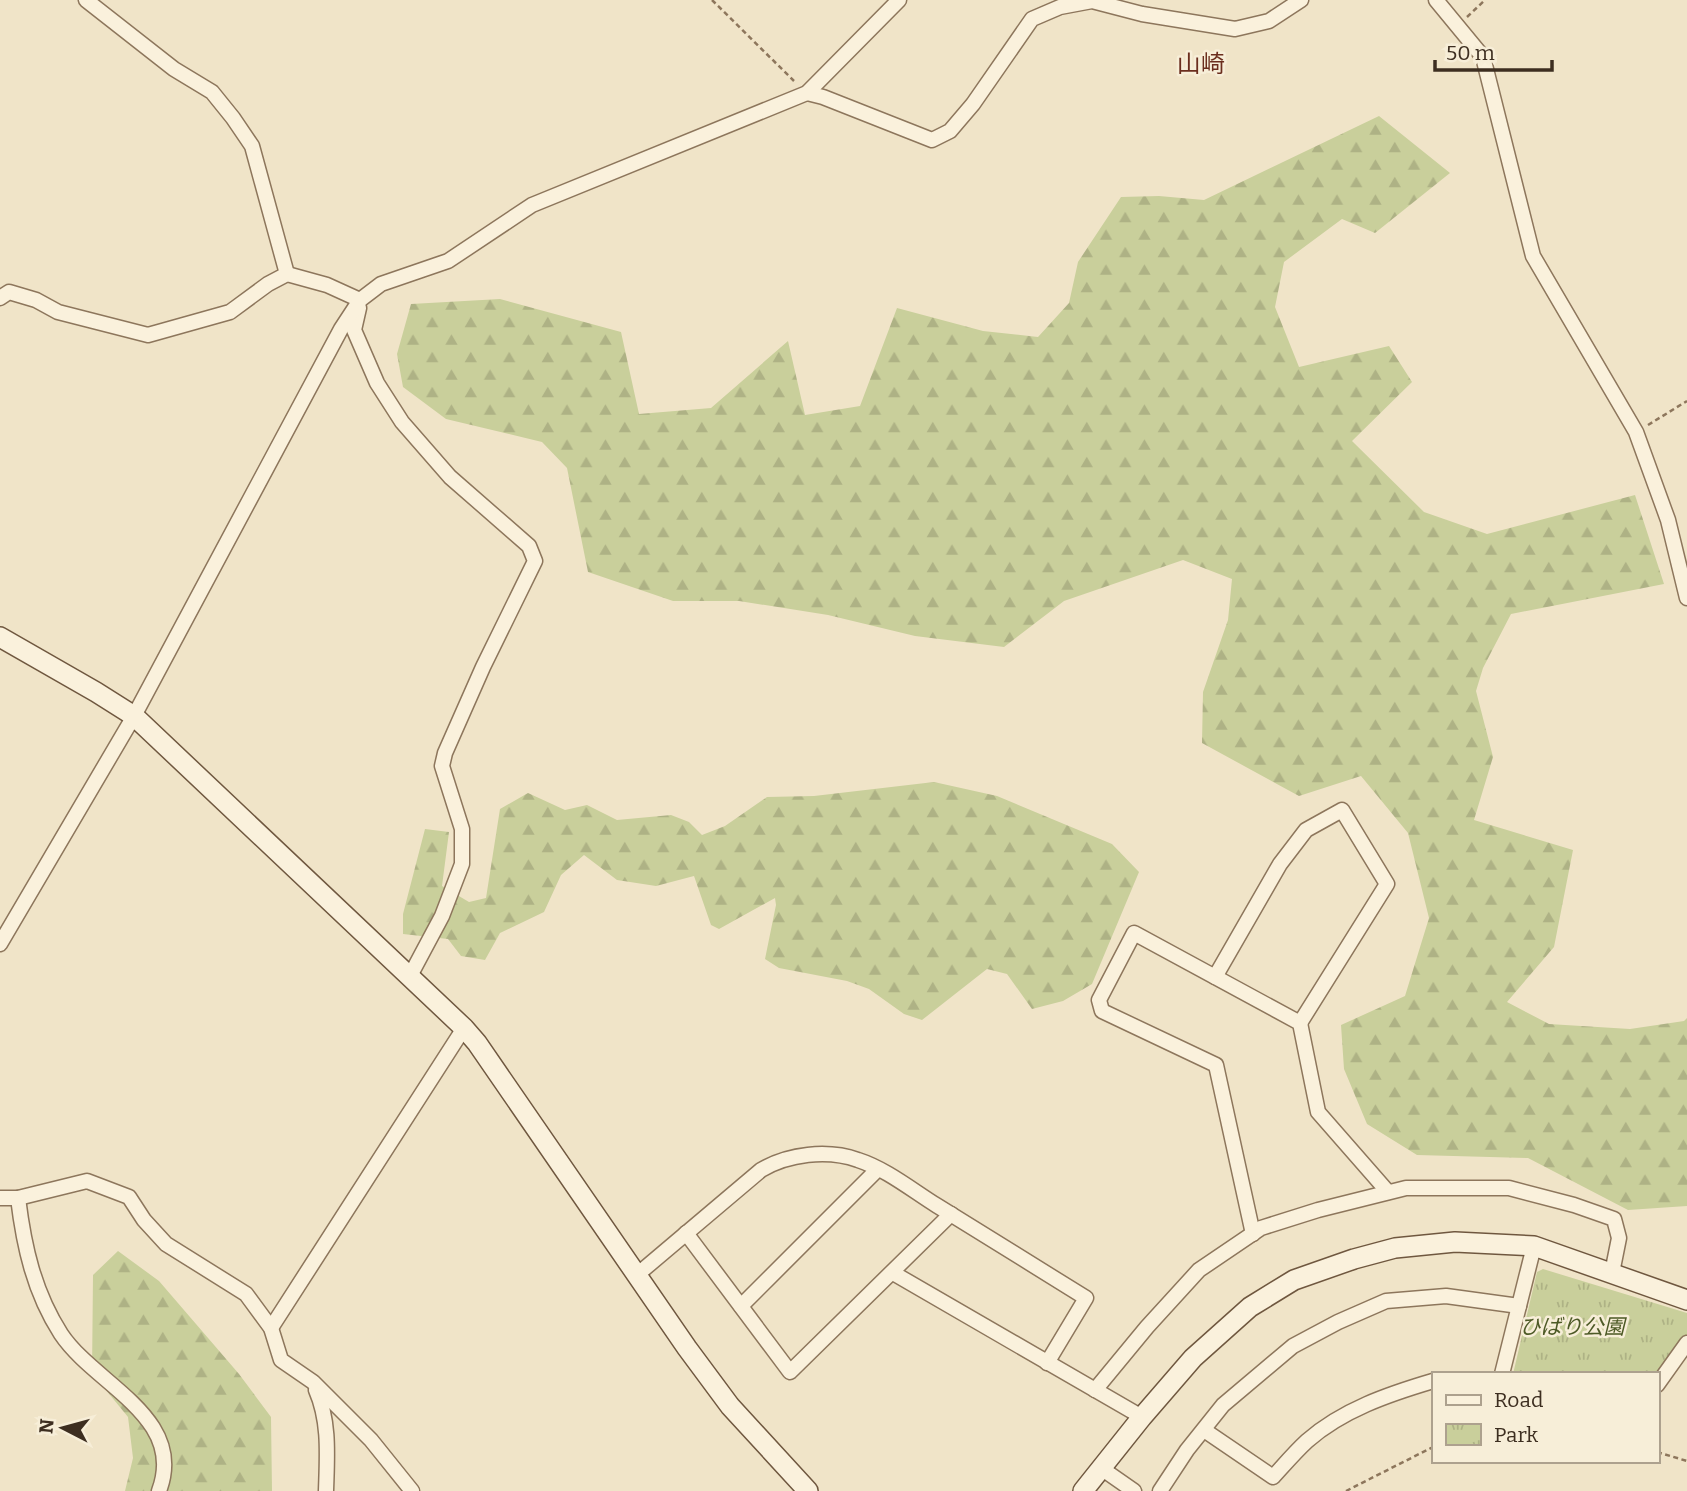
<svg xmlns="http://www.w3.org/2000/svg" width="1687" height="1491" font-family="Bitter,'Noto Sans JP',serif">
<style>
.forest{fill:url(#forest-firs)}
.park{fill:url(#park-tufts)}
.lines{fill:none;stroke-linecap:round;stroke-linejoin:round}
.street-casing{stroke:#8d765c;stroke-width:17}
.secondary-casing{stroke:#6f573f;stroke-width:22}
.path{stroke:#8d765c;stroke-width:2.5;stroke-dasharray:5 3.5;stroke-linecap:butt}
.street{stroke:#faf1dc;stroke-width:14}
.secondary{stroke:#faf1dc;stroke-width:19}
.labels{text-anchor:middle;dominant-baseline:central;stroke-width:5;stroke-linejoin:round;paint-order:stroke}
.park-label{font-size:21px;font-style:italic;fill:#4d5a26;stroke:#f7eed8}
.quarter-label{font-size:24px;fill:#6b2e1e;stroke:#f7eed8}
</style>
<defs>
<pattern id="forest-firs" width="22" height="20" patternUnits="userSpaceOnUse" patternTransform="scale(1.75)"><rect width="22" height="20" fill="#c9cf9b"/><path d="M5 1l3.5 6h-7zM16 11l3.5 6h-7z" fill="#aeb285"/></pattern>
<pattern id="park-tufts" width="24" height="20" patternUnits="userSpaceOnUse" patternTransform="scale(1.75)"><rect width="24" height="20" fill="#c9cf9b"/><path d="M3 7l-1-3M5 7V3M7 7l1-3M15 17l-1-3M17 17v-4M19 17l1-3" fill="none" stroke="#aeb285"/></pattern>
</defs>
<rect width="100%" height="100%" fill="#f0e4c8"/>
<!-- forest -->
<g class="forest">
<path d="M1379 116 1450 173 1375 233 1342 219 1284 262 1275 307 1299 367 1389 346 1412 382 1352 441 1424 512 1487 534 1635 495 1664 584 1511 614 1483 668 1476 691 1493 757 1474 820 1573 850 1554 947 1507 1002 1549 1024 1630 1029 1684 1021 1687 1018V1206L1628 1210 1528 1158 1417 1155 1367 1124 1344 1069 1341 1025 1405 996 1429 918 1408 833 1361 776 1299 796 1202 743 1203 692 1228 620 1232 579 1183 560 1064 601 1004 647 915 636 828 615 739 601H673L588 572 567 468 542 442 446 419 403 387 397 354 411 304 500 299 621 332 639 414 711 408 788 341 805 415 860 406 897 308 983 331 1038 337 1069 303 1078 262 1121 197 1159 196 1204 200Z"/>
<path d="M934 782 997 796 1112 844 1139 872 1092 984 1063 1001 1032 1009 1007 974 987 969 922 1020 904 1014 869 989 847 981 779 968 765 959 776 905 775 898 719 929 711 925 694 876 656 886 617 880 584 855 561 875 544 912 500 933 485 960 461 956 448 939 403 934V914L425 829 449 832 442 886 469 902 486 898 500 809 528 793 565 810 587 805 617 820 671 815 689 822 702 835 725 826 767 797 814 796Z"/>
<path d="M118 1251 159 1281 239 1374 271 1417 272 1491H125L133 1458 128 1417 92 1373 93 1275Z"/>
</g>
<!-- park -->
<path class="park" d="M1543 1269 1687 1313V1335L1657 1376V1374H1513L1537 1272Z"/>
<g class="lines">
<defs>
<g id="street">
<path d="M86 0 174 69 212 92 233 118 252 146 287 274"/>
<path d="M1436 0 1483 57 1533 256 1636 432 1668 520 1687 598"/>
<path d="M807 93 823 97 932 140 950 131 973 104 1032 19 1060 7 1092 1 1142 14 1235 29 1269 21 1301 0"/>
<path d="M0 298 9 292 36 300 58 312 148 335 230 312 268 284 287 274 327 285 360 300"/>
<path d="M359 308 354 330 377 383 402 422 450 477 529 546 535 561 483 667 445 753 442 766 462 829V864L442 916 410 976"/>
<path d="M0 944 134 716 341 329 360 300 381 284 448 261 532 205 807 93 899 0"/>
<path d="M1215 977 1280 864 1306 830 1342 810 1387 884 1300 1023"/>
<path d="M0 1198H18L87 1181 129 1197 144 1220 166 1244 246 1294 271 1328 281 1360 313 1382 371 1440 412 1491"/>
<path d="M18 1198C24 1247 34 1292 61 1334 95 1385 187 1417 159 1491"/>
<path d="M686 1233 790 1372 951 1214"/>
<path d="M1253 1234 1216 1065 1102 1011 1099 1000 1134 933 1300 1023 1318 1112 1388 1192"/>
<path d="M893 1273 1142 1417"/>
<path d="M638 1274 761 1170C788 1154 827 1149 858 1160 886 1169 912 1190 936 1205 986 1236 1036 1267 1086 1298L1047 1363"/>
<path d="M741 1306 877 1170"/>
<path d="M271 1328 464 1028"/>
<path d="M1502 1374 1534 1246"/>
<path d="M1657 1385 1687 1343"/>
<path d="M316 1390C330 1422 327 1457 326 1491"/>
<path d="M1095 1390 1147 1327 1199 1270 1261 1228 1318 1210 1406 1188H1509L1574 1205 1614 1219 1619 1238 1612 1273"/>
<path d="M1204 1430 1273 1477C1284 1465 1295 1452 1307 1441 1342 1410 1389 1394 1433 1381"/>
<path d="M1101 1468 1134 1491"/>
<path d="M1160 1491 1187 1450 1223 1405 1293 1346 1338 1322 1386 1301 1446 1296 1519 1306"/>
</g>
<g id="secondary">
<path d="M0 637 96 692 134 716 464 1028 477 1043 687 1348 730 1406 808 1491"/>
<path d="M1083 1491 1142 1417 1193 1358 1250 1307 1294 1280 1354 1259 1395 1248 1455 1242 1534 1246 1687 1300"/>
</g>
</defs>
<!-- street casing -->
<use href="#street" class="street-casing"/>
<!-- secondary casing -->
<use href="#secondary" class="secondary-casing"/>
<!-- path -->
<g class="path">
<path d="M712 0 794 81"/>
<path d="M1467 17 1485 0"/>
<path d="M1648 425 1687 401"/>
<path d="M1657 1452 1687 1461"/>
<path d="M1346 1491 1433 1447"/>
</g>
<!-- street -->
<use href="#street" class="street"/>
<!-- secondary -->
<use href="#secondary" class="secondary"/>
</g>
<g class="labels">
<!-- park labels -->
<g class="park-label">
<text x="1572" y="1327">ひばり公園</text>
</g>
<!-- quarter labels -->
<g class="quarter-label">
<text x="1201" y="64">山崎</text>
</g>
</g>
<!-- legend -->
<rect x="1432" y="1372" width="228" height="91" fill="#f7eed8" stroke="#ada18e" stroke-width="2"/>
<rect x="1446" y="1395" width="35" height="10" fill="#faf1dc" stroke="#ada18e" stroke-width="2"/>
<text x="1494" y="1407" font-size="21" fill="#3d2e20">Road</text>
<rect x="1446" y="1424" width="35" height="21" fill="url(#park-tufts)" stroke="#ada18e" stroke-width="2"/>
<text x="1494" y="1442" font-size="21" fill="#3d2e20">Park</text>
<!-- north arrow -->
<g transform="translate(63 1428) rotate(276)" stroke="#f7eed8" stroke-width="5" paint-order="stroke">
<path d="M0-5L12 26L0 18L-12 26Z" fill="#3d2e20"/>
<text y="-10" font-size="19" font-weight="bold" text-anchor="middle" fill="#3d2e20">N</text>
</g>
<!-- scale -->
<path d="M1435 60v10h117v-10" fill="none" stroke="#3d2e20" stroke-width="3.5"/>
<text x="1446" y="60" font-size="21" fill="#3d2e20" stroke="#f7eed8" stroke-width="5" paint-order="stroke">50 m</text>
</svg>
